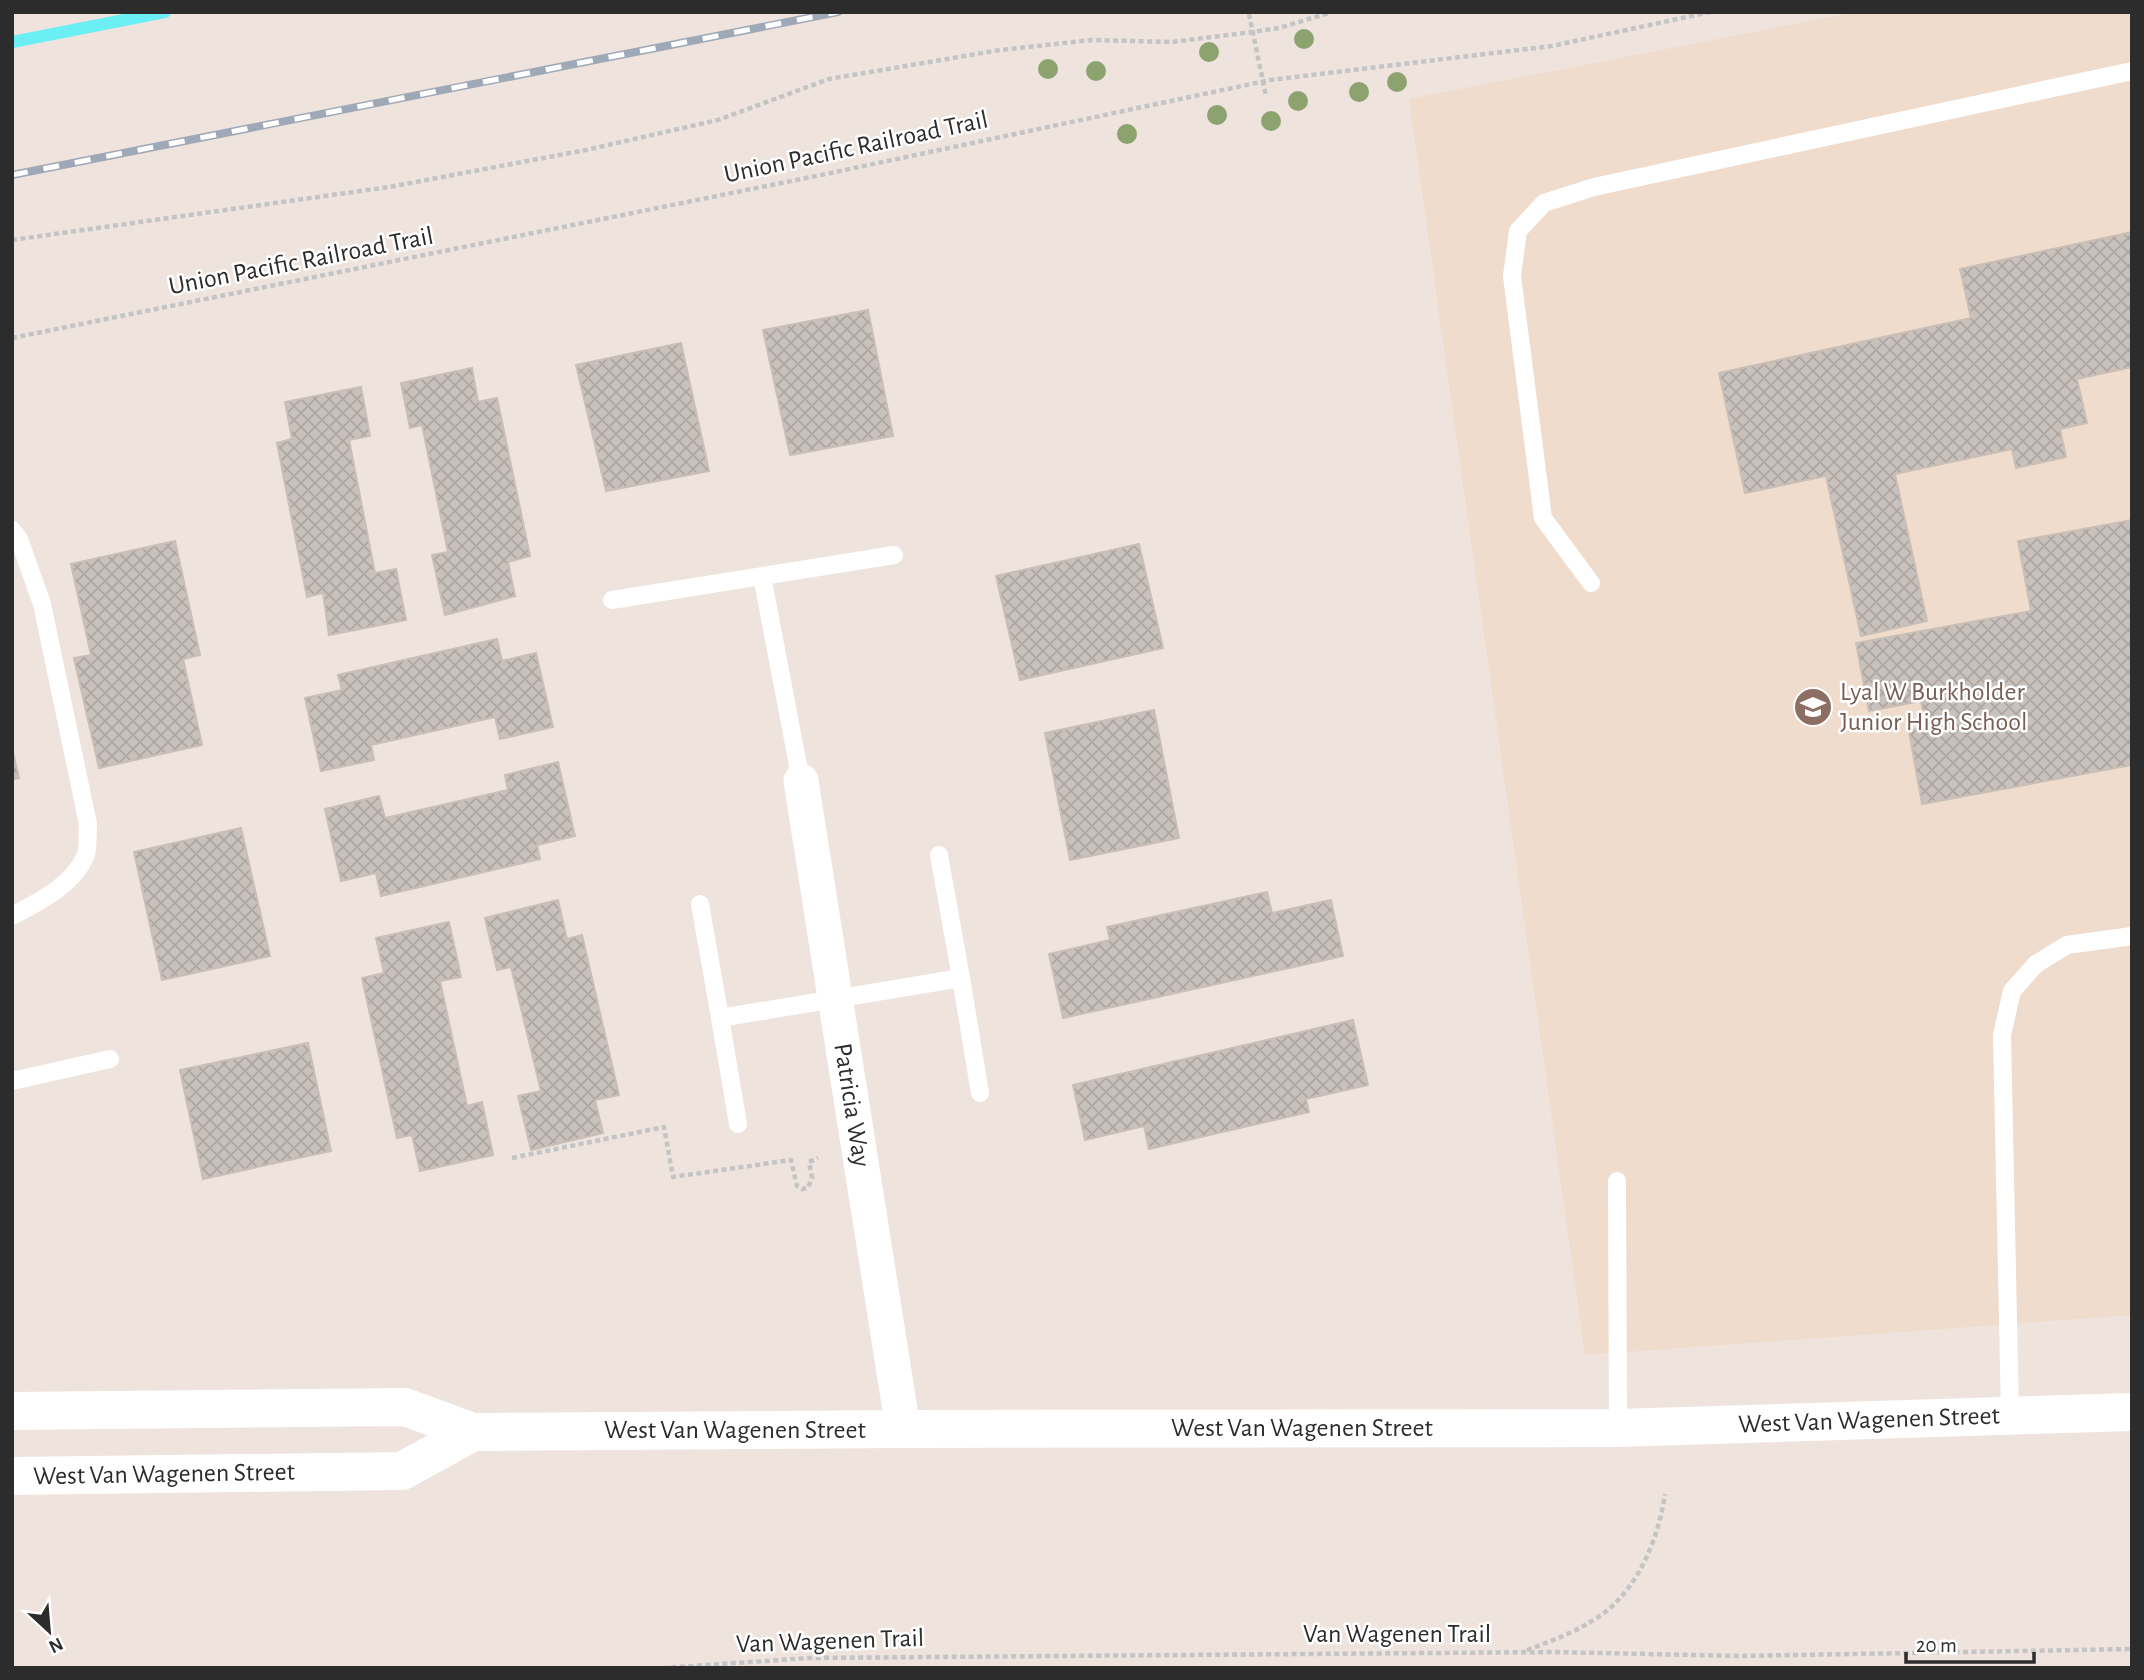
<svg xmlns="http://www.w3.org/2000/svg" width="2144" height="1680" font-family="'Alegreya Sans',sans-serif">
<style>
.education{fill:#f0dccc}
.lines{fill:none;stroke-linecap:round;stroke-linejoin:round}
.stream{stroke:#6beff5;stroke-width:12}
.building{fill:url(#building-cross-hatch);stroke:#cabfb6;stroke-width:2}
.path{stroke:#c4c4c4;stroke-width:4.5;stroke-dasharray:5 3.5;stroke-linecap:butt}
.lane{stroke:#fff;stroke-width:18}
.street{stroke:#fff;stroke-width:35}
.secondary{stroke:#fff;stroke-width:38}
.rail-casing{stroke:#9fa8b7;stroke-width:8}
.rail{stroke:#fff;stroke-width:5;stroke-dasharray:16;stroke-linecap:butt}
.tree{fill:#8ca370}
.labels{text-anchor:middle;dominant-baseline:central;stroke-width:5;stroke-linejoin:round;paint-order:stroke}
.street-label{font-size:26px;fill:#2c2c2c;stroke:#fff}
.education-label{font-size:26px;fill:#785e54;stroke:#fff;text-anchor:start}
</style>
<defs>
<pattern id="building-cross-hatch" width="8" height="8" patternUnits="userSpaceOnUse" patternTransform="scale(1.75)"><rect width="8" height="8" fill="#c9c1bc"/><path d="M0 0l8 8M0 8l8-8" fill="none" stroke="#ada6a2"/></pattern>
</defs>
<rect width="100%" height="100%" fill="#eee3dd"/>
<!-- education -->
<path class="education" d="M1857 12H2132V1315L1585 1355 1409 99Z"/>
<g class="lines">
<!-- stream -->
<path class="stream" d="M12 42 165 12"/>
</g>
<!-- building -->
<g class="building">
<path d="M2132 232V367L2077 379 2087 423 2060 429 2066 457 2016 468 2012 449 1895 474 1927 621 1861 636 1826 476 1745 493 1719 373 1971 318 1960 269Z"/>
<path d="M868 310 893 436 790 455 763 330Z"/>
<path d="M681 343 709 471 606 491 576 365Z"/>
<path d="M472 368 478 402 497 398 530 556 508 562 515 596 445 615 432 555 448 552 422 425 410 428 401 383Z"/>
<path d="M361 387 370 436 349 440 375 573 396 569 406 620 329 635 323 593 307 597 277 443 292 439 285 402Z"/>
<path d="M2132 520V765L1922 804 1909 731 1926 727 1921 701 1869 711 1856 643 2031 611 2018 541Z"/>
<path d="M175 541 200 655 183 659 202 745 99 768 74 658 91 655 71 564Z"/>
<path d="M1139 544 1163 648 1020 680 996 576Z"/>
<path d="M497 639 502 661 536 653 553 727 500 739 495 717 371 745 374 760 321 771 305 698 342 690 338 675Z"/>
<path d="M1154 710 1179 838 1070 860 1045 733Z"/>
<path d="M12 748 19 778 12 780Z"/>
<path d="M558 762 575 836 537 845 540 859 381 896 376 873 341 881 325 809 379 796 385 818 508 790 505 775Z"/>
<path d="M241 828 270 956 162 980 134 852Z"/>
<path d="M1267 892 1272 913 1331 900 1343 956 1063 1018 1049 954 1110 940 1107 927Z"/>
<path d="M558 900 567 939 582 935 619 1095 595 1100 603 1133 531 1150 518 1096 541 1091 511 967 497 970 485 918Z"/>
<path d="M449 922 461 977 440 981 467 1106 482 1102 493 1155 420 1171 412 1135 397 1138 362 978 384 973 376 938Z"/>
<path d="M1353 1020 1368 1085 1306 1099 1309 1112 1149 1149 1144 1126 1085 1140 1073 1085Z"/>
<path d="M308 1043 331 1151 203 1179 180 1070Z"/>
</g>
<g class="lines">
<!-- path -->
<g class="path">
<path d="M1249 14 1266 96"/>
<path d="M12 240 389 187 586 150 718 120 829 79 1000 50 1092 40 1172 42 1252 32 1279 28 1332 12"/>
<path d="M12 338 826 174 1270 80 1552 46 1710 12"/>
<path d="M512 1158 664 1127 673 1177 791 1160 797 1186 802 1189 808 1188 812 1178 809 1162 818 1158"/>
<path d="M1527 1650C1555 1640 1586 1628 1609 1609 1642 1580 1659 1535 1665 1494"/>
<path d="M663 1668 808 1658 1554 1652 1740 1656 2132 1649"/>
</g>
<!-- lane -->
<g class="lane">
<path d="M12 530 19 539 42 604 88 824C87 834 89 849 85 857 72 886 38 902 12 916"/>
<path d="M762 576 801 781"/>
<path d="M1591 583 1543 518 1512 276 1518 231 1544 203 1594 187 2132 71"/>
<path d="M612 600 894 555"/>
<path d="M939 855 961 978"/>
<path d="M700 904 720 1018"/>
<path d="M12 1081 110 1059"/>
<path d="M738 1124 720 1018 961 978 980 1093"/>
<path d="M1617 1181 1618 1428"/>
<path d="M2010 1415 2002 1035 2012 991 2036 964 2067 945 2132 936"/>
</g>
<!-- street -->
<path class="street" d="M801 781 903 1429"/>
<!-- secondary -->
<g class="secondary">
<path d="M12 1411 405 1407 473 1432 903 1429 1618 1428 2132 1412"/>
<path d="M12 1476 402 1471 473 1432"/>
</g>
<defs>
<path id="rail" d="M12 175 838 12"/>
</defs>
<!-- rail casing -->
<use href="#rail" class="rail-casing"/>
<!-- rail -->
<use href="#rail" class="rail"/>
</g>
<!-- trees -->
<g class="tree">
<circle cx="1304" cy="39" r="10"/>
<circle cx="1209" cy="52" r="10"/>
<circle cx="1048" cy="69" r="10"/>
<circle cx="1096" cy="71" r="10"/>
<circle cx="1397" cy="82" r="10"/>
<circle cx="1359" cy="92" r="10"/>
<circle cx="1298" cy="101" r="10"/>
<circle cx="1217" cy="115" r="10"/>
<circle cx="1271" cy="121" r="10"/>
<circle cx="1127" cy="134" r="10"/>
</g>
<!-- icons -->
<defs>
<symbol id="school-disc" viewBox="-11 -11 22 22"><circle r="9.5" fill="#8d6e63" stroke="#fff"/><path d="M0-5L7-2L0 1L-7-2ZM-4 1L0 2.5L4 1V4Q0 6-4 4Z" fill="#fff"/></symbol>
</defs>
<g fill-rule="evenodd">
<use href="#school-disc" x="1791" y="685" width="44" height="44"/>
</g>
<g class="labels">
<!-- street labels -->
<g class="street-label">
<text transform="translate(856 147) rotate(-12)">Union Pacific Railroad Trail</text>
<text transform="translate(301 261) rotate(-11)">Union Pacific Railroad Trail</text>
<text transform="translate(852 1105) rotate(81)">Patricia Way</text>
<text transform="translate(1869 1420) rotate(-2)">West Van Wagenen Street</text>
<text x="1302" y="1428">West Van Wagenen Street</text>
<text x="735" y="1430">West Van Wagenen Street</text>
<text transform="translate(164 1474) rotate(-1)">West Van Wagenen Street</text>
<text x="1397" y="1634">Van Wagenen Trail</text>
<text transform="translate(830 1641) rotate(-2)">Van Wagenen Trail</text>
</g>
<!-- education labels -->
<g class="education-label">
<text x="1840" y="692">Lyal W Burkholder<tspan x="1840" dy="30">Junior High School</tspan></text>
</g>
</g>
<!-- border -->
<rect width="2144" height="1680" fill="none" stroke="#2c2c2c" stroke-width="28"/>
<!-- north arrow -->
<g transform="translate(49 1631) rotate(154)" stroke="#ffffff" stroke-width="5" paint-order="stroke">
<path d="M0-5L12 26L0 18L-12 26Z" fill="#2c2c2c"/>
<text y="-10" font-size="19" font-weight="bold" text-anchor="middle" fill="#2c2c2c">N</text>
</g>
<!-- scale -->
<path d="M1906 1652v10h128v-10" fill="none" stroke="#2c2c2c" stroke-width="3.5"/>
<text x="1916" y="1652" font-size="21" fill="#2c2c2c" stroke="#ffffff" stroke-width="5" paint-order="stroke">20 m</text>
</svg>
